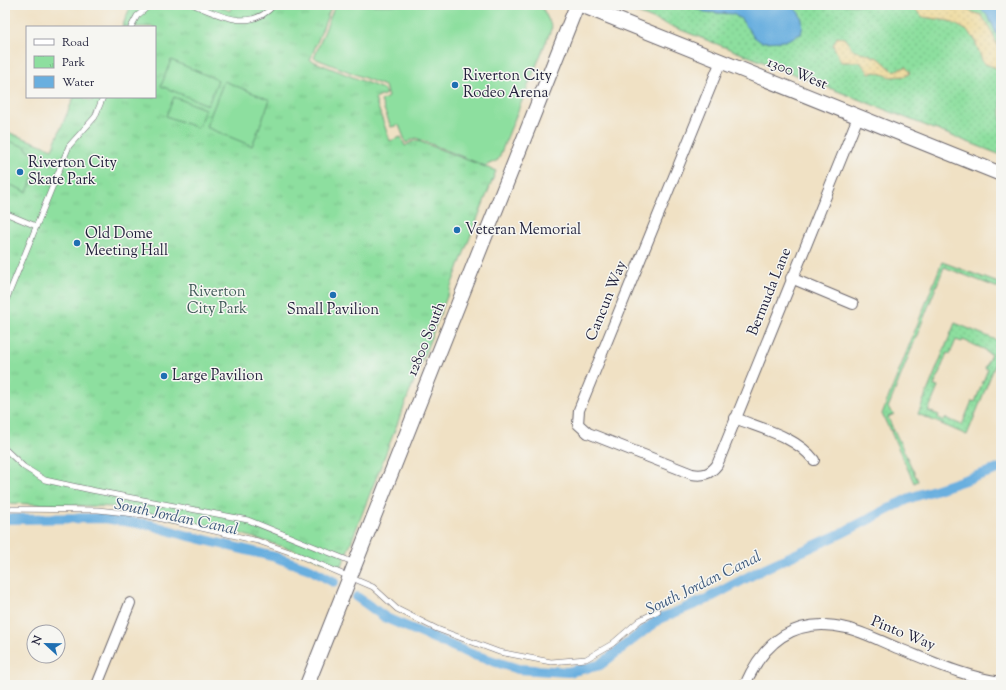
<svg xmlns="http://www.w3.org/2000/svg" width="1006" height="690" font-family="'Sorts Mill Goudy',serif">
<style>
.grass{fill:url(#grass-dots);stroke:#58806d;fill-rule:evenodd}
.sand{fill:url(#sand-dots);stroke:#887e6c}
.park{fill:url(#park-tufts);stroke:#58806d}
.pitch{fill:#8ddf9f;stroke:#58806d}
.water{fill:#69afdf;stroke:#46688d}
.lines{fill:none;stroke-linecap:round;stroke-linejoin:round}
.stream{stroke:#69afdf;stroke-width:2.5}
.canal{stroke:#69afdf;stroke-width:10}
.lane-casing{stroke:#6a656b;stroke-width:6}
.street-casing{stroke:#6a656b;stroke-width:12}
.secondary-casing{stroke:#6a656b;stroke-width:16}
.lane{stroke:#fff;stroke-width:5}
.street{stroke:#fff;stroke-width:10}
.secondary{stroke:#fff;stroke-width:14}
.poi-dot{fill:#1f6fb2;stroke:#f6f6f2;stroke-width:1.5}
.labels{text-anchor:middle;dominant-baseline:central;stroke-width:3;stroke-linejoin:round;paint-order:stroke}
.street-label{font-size:15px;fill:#22223b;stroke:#f6f6f2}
.poi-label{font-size:15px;fill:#22223b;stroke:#f6f6f2;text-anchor:start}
.park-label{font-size:15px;fill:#425b59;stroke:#f6f6f2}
.water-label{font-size:16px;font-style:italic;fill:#3e5a7d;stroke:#f6f6f2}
</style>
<defs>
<pattern id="grass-dots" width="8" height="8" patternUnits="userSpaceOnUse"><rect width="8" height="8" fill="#8ddf9f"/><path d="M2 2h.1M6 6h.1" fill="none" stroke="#79bf8a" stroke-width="1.8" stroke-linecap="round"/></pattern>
<pattern id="sand-dots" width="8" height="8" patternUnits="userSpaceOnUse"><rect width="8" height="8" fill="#eeda9e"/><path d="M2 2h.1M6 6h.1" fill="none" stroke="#ccbb89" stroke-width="1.8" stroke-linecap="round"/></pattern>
<pattern id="park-tufts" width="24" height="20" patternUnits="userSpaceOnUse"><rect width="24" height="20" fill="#8ddf9f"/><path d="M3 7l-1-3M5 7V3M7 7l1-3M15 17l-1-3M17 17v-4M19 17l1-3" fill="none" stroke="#79bf8a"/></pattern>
</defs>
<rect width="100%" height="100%" fill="#f6f6f2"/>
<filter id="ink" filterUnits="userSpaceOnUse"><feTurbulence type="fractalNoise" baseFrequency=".025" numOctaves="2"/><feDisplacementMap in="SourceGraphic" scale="8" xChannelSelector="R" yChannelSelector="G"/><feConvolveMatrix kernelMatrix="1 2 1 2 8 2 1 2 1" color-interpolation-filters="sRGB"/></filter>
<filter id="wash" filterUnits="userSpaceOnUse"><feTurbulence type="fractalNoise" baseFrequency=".012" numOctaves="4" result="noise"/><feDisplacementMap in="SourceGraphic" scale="16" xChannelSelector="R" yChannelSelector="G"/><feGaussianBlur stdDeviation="0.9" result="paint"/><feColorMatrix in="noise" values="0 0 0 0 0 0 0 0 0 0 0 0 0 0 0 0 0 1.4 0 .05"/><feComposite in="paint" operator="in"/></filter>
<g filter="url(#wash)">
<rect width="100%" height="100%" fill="#f0e1c4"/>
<!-- grass -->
<g class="grass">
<path d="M617 5H1001V155Z"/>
<path d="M942 262 1001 284V289L944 267 888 408 894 414 888 417 893 429 890 431 882 414Z"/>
<path d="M955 323 1001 342V350L967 435 918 414ZM956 340 962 342 963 340 986 350V352L991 354 985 368 988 369 975 402 972 401 962 425 945 418 944 421 938 418 939 415 928 411 938 387 934 386 947 353 950 354Z"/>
<path d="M894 430 918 481 914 483 891 432Z"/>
</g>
<!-- sand -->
<g class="sand">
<path d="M911 5H942L955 10 964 9 981 15 988 25 1001 52V70L983 63 974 38 966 30 949 21 923 17Z"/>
<path d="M837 37 844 38 854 51 865 53 880 59 893 71 906 67 910 73 906 76 891 77 876 72 869 73 860 62H841L833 45Z"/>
</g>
<!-- park -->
<path class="park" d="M131 5H217L230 11 232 5H332L310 60 383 89 386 94 375 99 390 141 401 137 405 146 416 140 496 171 341 568 291 549 238 533 118 507 5 503V131L52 149 74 97H82L92 101 94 97H155V27H122Z"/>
<!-- pitch -->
<g class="pitch">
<path d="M335 5H538L542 7 552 27 498 160 485 166 416 138 406 143 399 125 391 127 381 101 388 97 385 86 314 58Z"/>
<path d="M171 60 218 80 208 105 161 86Z"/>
<path d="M224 81 270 100 252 146 206 127Z"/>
<path d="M174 97 205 109 198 128 166 116Z"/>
<path d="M5 140 26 147V149L40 155 41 158 27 192 11 185 10 187 5 186Z"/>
</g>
<!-- water -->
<g class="water">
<path d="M688 5H790C801 12 805 21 801 34L785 41 761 42 753 36 741 19 733 14 705 12Z"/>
<path d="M970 5H1001V44C992 27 991 10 970 5Z"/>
</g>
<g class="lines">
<!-- stream -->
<path class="stream" d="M245 5V6"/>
<!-- canal -->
<g class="canal">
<path d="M5 519 104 518 151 525 181 534 275 557 310 569 334 582"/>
<path d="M357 597 386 618 471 654 518 669 568 672 600 665 659 619 705 600 763 569 840 534 910 498 1001 468"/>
</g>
</g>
</g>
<g filter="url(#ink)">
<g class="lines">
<defs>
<g id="lane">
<path d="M194 5C221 16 251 32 274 5"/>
<path d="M131 27 137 16 150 5"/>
<path d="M5 213 36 226"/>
<path d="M5 303 69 146 95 117 103 97"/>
<path d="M5 449 24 467 45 480 91 490 248 520 355 563"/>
<path d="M5 509 98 510 144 515 258 541 298 555 373 587 397 609 437 629 499 652 551 662 586 659 612 644 640 620 658 611"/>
</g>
<g id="street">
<path d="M721 61 579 410 578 424 588 433 692 474C703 476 710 474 717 465L858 117"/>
<path d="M791 278 853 304"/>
<path d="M735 418C762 429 795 436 814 460"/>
<path d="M97 685 130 603"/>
<path d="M745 685C764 641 796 616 846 628 864 632 882 642 900 649 933 662 965 677 1001 682"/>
</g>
<g id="secondary">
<path d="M581 5 1001 174"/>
<path d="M307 685 577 5"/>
</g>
</defs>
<!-- lane casing -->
<use href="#lane" class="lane-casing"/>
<!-- street casing -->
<use href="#street" class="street-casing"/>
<!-- secondary casing -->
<use href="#secondary" class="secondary-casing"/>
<!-- lane -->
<use href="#lane" class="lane"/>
<!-- street -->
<use href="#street" class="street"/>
<!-- secondary -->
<use href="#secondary" class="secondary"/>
</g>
</g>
<!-- markers -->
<g class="poi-dot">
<circle cx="455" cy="85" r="4"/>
<circle cx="20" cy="172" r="4"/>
<circle cx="457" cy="230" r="4"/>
<circle cx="77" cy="243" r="4"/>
<circle cx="333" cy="295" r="4"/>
<circle cx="164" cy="376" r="4"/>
</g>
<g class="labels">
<!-- street labels -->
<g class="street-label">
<text transform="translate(797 74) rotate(22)">1300 West</text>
<text transform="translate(770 292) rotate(-68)">Bermuda Lane</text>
<text transform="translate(607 301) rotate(-68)">Cancun Way</text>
<text transform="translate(427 339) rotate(-68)">12800 South</text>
<text transform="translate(903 634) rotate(22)">Pinto Way</text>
</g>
<!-- poi labels -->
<g class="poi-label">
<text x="463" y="76">Riverton City<tspan x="463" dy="17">Rodeo Arena</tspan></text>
<text x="28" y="163">Riverton City<tspan x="28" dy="17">Skate Park</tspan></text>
<text x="465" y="230">Veteran Memorial</text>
<text x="85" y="234">Old Dome<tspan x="85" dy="17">Meeting Hall</tspan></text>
<text x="333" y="310" text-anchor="middle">Small Pavilion</text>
<text x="172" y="376">Large Pavilion</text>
</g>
<!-- park labels -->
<g class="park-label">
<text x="217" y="292">Riverton<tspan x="217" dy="17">City Park</tspan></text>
</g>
<!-- water labels -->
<g class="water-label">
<text transform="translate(176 518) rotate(12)">South Jordan Canal</text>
<text transform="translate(704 584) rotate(-26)">South Jordan Canal</text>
</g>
</g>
<!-- margin -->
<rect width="1006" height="690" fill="none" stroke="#f6f6f2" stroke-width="20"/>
<!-- legend -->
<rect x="26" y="26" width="130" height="72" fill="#f6f6f2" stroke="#a1a1a9"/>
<rect x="34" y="39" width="20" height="6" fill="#ffffff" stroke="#a1a1a9"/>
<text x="62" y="46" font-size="12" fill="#22223b">Road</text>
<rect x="34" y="56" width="20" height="12" fill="url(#park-tufts)" stroke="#a1a1a9"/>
<text x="62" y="66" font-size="12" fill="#22223b">Park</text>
<rect x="34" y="76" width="20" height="12" fill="#69afdf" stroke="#a1a1a9"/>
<text x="62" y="86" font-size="12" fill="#22223b">Water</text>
<!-- north arrow -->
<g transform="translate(46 644) rotate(292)"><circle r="19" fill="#f6f6f2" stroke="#a1a1a9"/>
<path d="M0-3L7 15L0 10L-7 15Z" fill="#1f6fb2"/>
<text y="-6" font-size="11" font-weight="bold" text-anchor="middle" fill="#22223b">N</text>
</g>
</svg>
